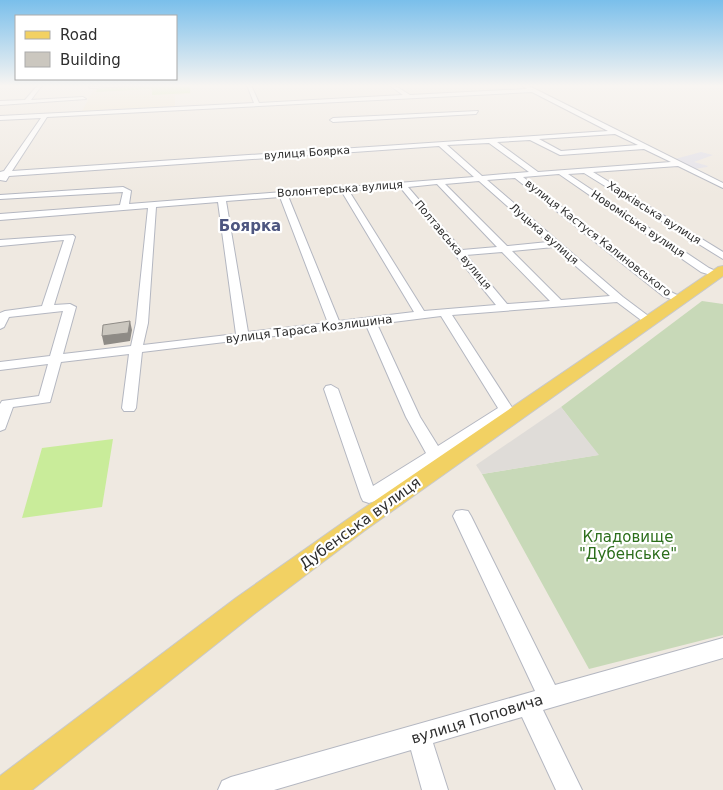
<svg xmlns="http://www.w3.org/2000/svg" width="723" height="790" font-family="'DejaVu Sans',sans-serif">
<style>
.industrial{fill:#e3e1e8}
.education{fill:#f0e6d1}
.cemetery{fill:#c8d9b8}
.pitch{fill:#c9ec9a}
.plaza{fill:#dfdcd8}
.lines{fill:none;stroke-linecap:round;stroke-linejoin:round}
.minor-casing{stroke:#b4b7c1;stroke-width:2}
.major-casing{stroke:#c9c9c9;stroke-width:2}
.minor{fill:#fff;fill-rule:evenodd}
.major{fill:#f2d163;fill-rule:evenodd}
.shaded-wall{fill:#8e8b86}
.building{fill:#cbc7bf;stroke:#8e8b86}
.labels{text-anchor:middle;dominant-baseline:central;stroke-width:4.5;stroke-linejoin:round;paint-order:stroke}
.far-street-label{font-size:11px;fill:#2e2e2e;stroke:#fff}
.street-label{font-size:12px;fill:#2e2e2e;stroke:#fff}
.far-district-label{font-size:15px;font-weight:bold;fill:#4d5680;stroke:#fff}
.near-street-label{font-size:15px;fill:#2e2e2e;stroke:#fff}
.near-park-label{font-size:15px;fill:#2c6e1b;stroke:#fff}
</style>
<rect width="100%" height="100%" fill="#efe9e1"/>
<!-- industrial -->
<path class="industrial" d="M701 152 713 155 694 162 708 166 707 167 694 169 675 159Z"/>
<!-- education -->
<path class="education" d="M155 85H190L191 94 175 95V106L82 111 95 87Z"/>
<!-- cemetery -->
<path class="cemetery" d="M702 301 723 304V635L589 669 482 474 598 455 561 407Z"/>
<!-- pitch -->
<g class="pitch">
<path d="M159 85H190V93L152 95V89L96 92 98 87Z"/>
<path d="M113 439 102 507 22 518 42 448Z"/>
</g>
<!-- plaza -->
<path class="plaza" d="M561 407 599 455 482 474 476 465Z"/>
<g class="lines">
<defs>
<g id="minor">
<path d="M38 85H42L31 100 83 97 86 99 0 105V101L25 100Z"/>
<path d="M146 85 91 88 89 87Z"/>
<path d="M247 85H251L259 103 403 95 389 85H394L410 95 527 89 523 86 527 85 723 183V188L678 166 593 172 723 252V259L584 173 568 174 709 268 722 274 717 277 701 272 559 174 523 177 671 292 687 300 681 303 663 296 515 178 487 180 623 297 655 321 653 323H645L617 302 452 315 513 409 444 456 448 463 446 467 440 468 434 467 432 464 375 501 369 503 363 501 361 497 324 389 326 386 331 385 338 389 373 486 426 453 406 417 366 325 142 352 136 408 134 411H124L122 408 129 354 61 362 50 402 13 407 5 429 0 431V404L2 401 39 396 48 364 0 370V362L50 356 63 311 9 317 4 327 0 329V313L5 311 42 306 64 240 0 246V240L73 235 75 237 54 305 70 304 76 307 63 354 131 346 136 323 148 208 0 220V214L120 205 123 192 0 199V195L123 187 131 191 129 204 474 177 439 146 9 176 6 181 0 180V172L4 171 41 118 0 120V116L254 103ZM532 92 608 131 12 171 47 117ZM615 134 638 145 561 151 539 139ZM530 140 560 155 644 149 671 162 538 172 497 142ZM489 143 529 172 482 176 447 145ZM479 181 548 242 507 246 445 184ZM437 184 497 247 462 250 408 187ZM400 187 496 305 424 311 349 191ZM342 192 414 312 339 321 288 196ZM280 197 328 323 248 332 226 201ZM218 202 236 334 143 345 148 323 156 207ZM554 247 610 296 561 300 512 251ZM502 252 550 301 507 304 466 255ZM441 316 498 408 438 446 420 417 377 324Z"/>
<path d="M478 111 476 114 333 122 330 120 333 118Z"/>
<path d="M462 510 468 511 471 516 555 685 723 638V658L543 710 582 790H556L522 717 433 743 448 790H422L411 750 274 790H218L222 781 231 777 535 691 453 516 456 511Z"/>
</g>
<path id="major" d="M723 266V276L364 531 254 614 32 790H0V776L236 598 348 519 718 267Z"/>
</defs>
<!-- minor casing -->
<use href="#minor" class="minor-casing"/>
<!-- major casing -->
<use href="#major" class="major-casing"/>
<!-- minor -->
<use href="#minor" class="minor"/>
<!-- major -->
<use href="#major" class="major"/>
</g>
<!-- shaded-wall -->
<path class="shaded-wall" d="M130 321 132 330 130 341 104 345 102 336Z"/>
<!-- building -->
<path class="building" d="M130 321 128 333 102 336 103 325Z"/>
<!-- sky -->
<linearGradient id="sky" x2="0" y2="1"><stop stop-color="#7abfeb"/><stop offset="0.44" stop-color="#f8f5f2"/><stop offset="1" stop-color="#f8f5f2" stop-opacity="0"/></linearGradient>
<rect width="723" height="195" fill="url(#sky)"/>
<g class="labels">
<!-- far-street labels -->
<g class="far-street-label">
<text transform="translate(307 153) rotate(-4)">вулиця Боярка</text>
<text transform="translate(340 189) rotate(-4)">Волонтерська вулиця</text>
<text transform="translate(654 213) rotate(32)">Харківська вулиця</text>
<text transform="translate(638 224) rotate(34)">Новоміська вулиця</text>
<text transform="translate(544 234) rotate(41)">Луцька вулиця</text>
<text transform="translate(598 238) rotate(38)">вулиця Кастуся Калиновського</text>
<text transform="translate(453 245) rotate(50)">Полтавська вулиця</text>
</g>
<!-- street labels -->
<g class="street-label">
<text transform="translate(309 329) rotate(-7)">вулиця Тараса Козлишина</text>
</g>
<!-- far-district labels -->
<g class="far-district-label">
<text x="250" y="226">Боярка</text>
</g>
<!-- near-street labels -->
<g class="near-street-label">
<text transform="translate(360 523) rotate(-36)">Дубенська вулиця</text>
<text transform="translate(477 719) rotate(-17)">вулиця Поповича</text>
</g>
<!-- near-park labels -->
<g class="near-park-label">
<text x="628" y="537">Кладовище<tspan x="628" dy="17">"Дубенське"</tspan></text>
</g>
</g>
<!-- legend -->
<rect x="15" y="15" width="162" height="65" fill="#ffffff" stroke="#ababab"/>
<rect x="25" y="31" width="25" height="8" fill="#f2d163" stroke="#ababab"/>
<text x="60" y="40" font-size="15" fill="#2e2e2e">Road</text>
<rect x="25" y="52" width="25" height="15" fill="#cbc7bf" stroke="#ababab"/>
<text x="60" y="65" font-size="15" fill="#2e2e2e">Building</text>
</svg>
